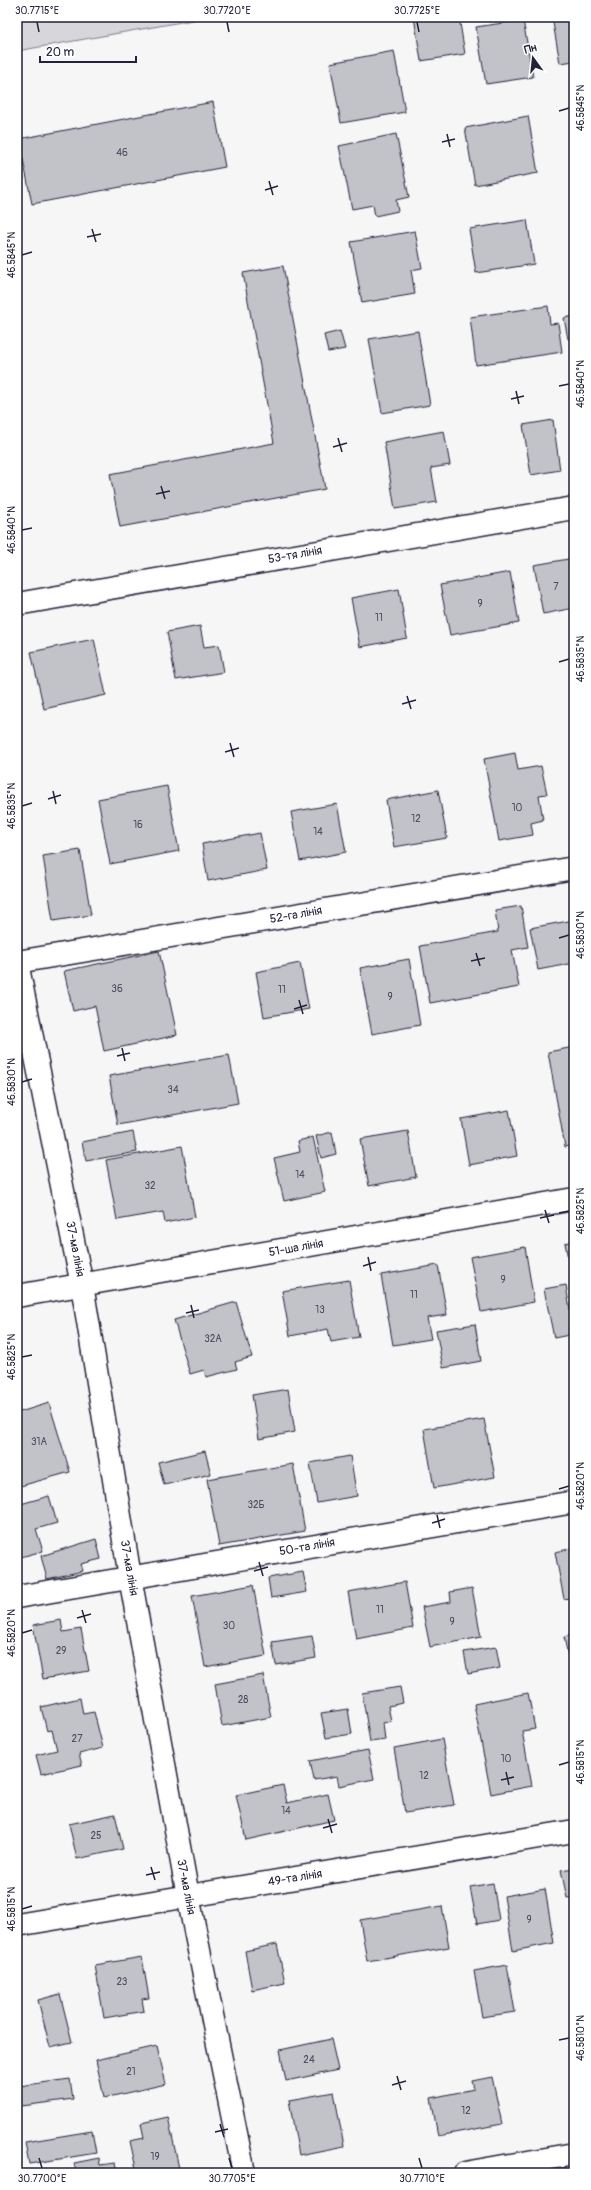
<svg xmlns="http://www.w3.org/2000/svg" width="591" height="2190" font-family="Pangolin,sans-serif">
<style>
.green{fill:#d7d7db;stroke:#7c7c8b}
.building{fill:#c2c2c9;stroke:#22223b}
.lines{fill:none;stroke-linecap:round;stroke-linejoin:round}
.minor-casing{stroke:#22223b;stroke-width:25}
.minor{stroke:#fff;stroke-width:22}
.ticks{fill:none;stroke:#22223b;stroke-width:1.5}
.labels{text-anchor:middle;dominant-baseline:central;stroke-width:3;stroke-linejoin:round;paint-order:stroke}
.number-label{font-size:10px;fill:#4a4a5e}
.street-label{font-size:12px;fill:#22223b;stroke:#fff}
.neatline{fill:none;stroke:#22223b;stroke-width:1.5}
.ticks-label{font-size:10px;text-anchor:middle;fill:#22223b}
</style>
<rect width="100%" height="100%" fill="#f6f6f7"/>
<filter id="ink" filterUnits="userSpaceOnUse"><feTurbulence type="fractalNoise" baseFrequency=".025" numOctaves="2"/><feDisplacementMap in="SourceGraphic" scale="8" xChannelSelector="R" yChannelSelector="G"/><feConvolveMatrix kernelMatrix="1 2 1 2 8 2 1 2 1" color-interpolation-filters="sRGB"/></filter>
<g filter="url(#ink)">
<!-- green -->
<path class="green" d="M17 17H210L17 51Z"/>
<!-- building -->
<g class="building">
<path d="M414 17H459L465 54 421 61Z"/>
<path d="M552 17H574V61L560 63Z"/>
<path d="M523 20 533 77 486 84 476 27Z"/>
<path d="M394 51 405 112 341 123 330 63Z"/>
<path d="M213 102 225 167 32 204 19 139Z"/>
<path d="M528 116 538 173 475 185 465 128Z"/>
<path d="M396 134 409 197 396 200 398 211 375 216 373 205 352 209 339 146Z"/>
<path d="M527 220 534 264 476 273 469 229Z"/>
<path d="M415 231 422 268 411 270 415 294 362 303 351 242Z"/>
<path d="M283 266 325 489 120 527 110 474 274 443 243 273Z"/>
<path d="M548 306 550 324 558 323 562 352 476 365 470 317Z"/>
<path d="M574 316V338L568 339 564 318Z"/>
<path d="M340 331 345 349 328 352 324 335Z"/>
<path d="M418 331 430 405 382 413 369 339Z"/>
<path d="M553 420 560 470 531 475 523 425Z"/>
<path d="M444 431 450 465 431 468 437 502 395 509 384 442Z"/>
<path d="M574 558V608L543 614 534 565Z"/>
<path d="M510 572 519 623 450 635 440 585Z"/>
<path d="M399 589 407 638 360 647 351 598Z"/>
<path d="M200 626 204 647 219 645 224 672 176 680 167 632Z"/>
<path d="M94 639 106 695 44 709 31 652Z"/>
<path d="M515 753 518 770 541 766 547 794 539 795 543 820 531 823 533 835 499 841 484 759Z"/>
<path d="M167 786 179 851 110 864 98 799Z"/>
<path d="M438 790 447 838 394 847 386 800Z"/>
<path d="M337 804 346 852 300 861 291 812Z"/>
<path d="M260 833 267 870 208 881 202 844Z"/>
<path d="M80 850 91 915 53 921 43 856Z"/>
<path d="M521 906 528 947 512 950 519 987 430 1003 420 946 498 932 495 910Z"/>
<path d="M574 920V963L538 970 530 928Z"/>
<path d="M159 951 177 1035 104 1051 95 1006 73 1011 64 971Z"/>
<path d="M409 959 420 1025 372 1034 360 968Z"/>
<path d="M300 963 309 1009 264 1017 256 972Z"/>
<path d="M574 1047V1145L565 1147 548 1052Z"/>
<path d="M229 1055 238 1103 118 1125 109 1076Z"/>
<path d="M509 1110 517 1156 469 1165 461 1119Z"/>
<path d="M408 1131 416 1177 369 1186 360 1139Z"/>
<path d="M133 1132 137 1152 86 1161 82 1142Z"/>
<path d="M332 1132 336 1154 321 1158 316 1136Z"/>
<path d="M313 1137 325 1192 284 1201 274 1158 300 1152 298 1141Z"/>
<path d="M182 1146 195 1217 165 1223 163 1212 117 1220 106 1160Z"/>
<path d="M574 1241V1290L565 1243Z"/>
<path d="M525 1247 534 1302 481 1312 470 1257Z"/>
<path d="M438 1265 447 1315 427 1318 431 1339 393 1345 381 1275Z"/>
<path d="M349 1280 359 1337 331 1342 328 1329 290 1336 282 1291Z"/>
<path d="M566 1285 574 1334 554 1338 544 1289Z"/>
<path d="M236 1302 252 1357 235 1362 237 1369 206 1377 204 1370 190 1374 174 1320Z"/>
<path d="M475 1324 481 1361 443 1368 436 1330Z"/>
<path d="M288 1389 295 1432 259 1439 252 1395Z"/>
<path d="M49 1403 70 1472 17 1487V1413Z"/>
<path d="M484 1419 495 1477 434 1488 424 1429Z"/>
<path d="M205 1451 211 1474 164 1485 158 1462Z"/>
<path d="M350 1456 357 1496 317 1503 310 1463Z"/>
<path d="M293 1464 305 1531 219 1546 207 1479Z"/>
<path d="M49 1496 57 1523 36 1529 43 1551 17 1558V1505Z"/>
<path d="M96 1539 101 1559 81 1564 83 1571 47 1579 41 1556Z"/>
<path d="M574 1548V1597L564 1599 555 1552Z"/>
<path d="M303 1572 307 1592 271 1598 268 1578Z"/>
<path d="M405 1582 413 1628 356 1639 348 1592Z"/>
<path d="M253 1585 266 1656 205 1667 192 1596Z"/>
<path d="M472 1588 481 1637 430 1647 422 1607 451 1602 450 1592Z"/>
<path d="M61 1620 63 1632 81 1629 89 1671 43 1679 33 1625Z"/>
<path d="M574 1634V1655L568 1656 564 1637Z"/>
<path d="M312 1636 316 1658 276 1665 272 1642Z"/>
<path d="M496 1647 500 1668 468 1674 464 1652Z"/>
<path d="M263 1675 271 1717 222 1726 215 1684Z"/>
<path d="M400 1687 403 1703 388 1706 391 1721 383 1723 385 1740 370 1742 362 1693Z"/>
<path d="M528 1693 535 1729 522 1731 532 1786 491 1794 474 1704Z"/>
<path d="M80 1698 83 1714 94 1712 103 1748 79 1754 82 1765 41 1774 36 1755 57 1750 52 1730 47 1731 41 1707Z"/>
<path d="M348 1709 352 1734 326 1738 321 1713Z"/>
<path d="M442 1739 454 1805 405 1813 394 1748Z"/>
<path d="M368 1750 374 1779 339 1786 337 1776 314 1780 310 1761Z"/>
<path d="M283 1785 287 1803 328 1794 334 1820 246 1840 236 1795Z"/>
<path d="M115 1814 123 1849 77 1859 69 1824Z"/>
<path d="M574 1868V1897L567 1898 561 1870Z"/>
<path d="M493 1883 499 1920 477 1924 470 1887Z"/>
<path d="M545 1889 554 1943 513 1951 504 1896Z"/>
<path d="M442 1906 449 1947 367 1961 360 1920Z"/>
<path d="M277 1944 285 1983 252 1990 245 1951Z"/>
<path d="M142 1957 149 1998 142 1999 144 2011 104 2018 95 1965Z"/>
<path d="M507 1965 515 2012 482 2017 474 1971Z"/>
<path d="M60 1994 72 2042 50 2047 38 2000Z"/>
<path d="M331 2039 338 2070 286 2081 280 2050Z"/>
<path d="M157 2046 166 2084 104 2098 96 2060Z"/>
<path d="M492 2077 502 2124 438 2136 431 2098 474 2089 472 2081Z"/>
<path d="M70 2079 73 2099 22 2106 19 2086Z"/>
<path d="M334 2092 344 2146 299 2155 289 2100Z"/>
<path d="M168 2117 180 2173H137L130 2141 144 2138 141 2123Z"/>
<path d="M92 2131 96 2153 29 2164 25 2142Z"/>
<path d="M99 2158 100 2165 115 2163 117 2173H76L74 2163Z"/>
</g>
<g class="lines">
<defs>
<g id="minor">
<path d="M17 604 574 508"/>
<path d="M17 962 574 868"/>
<path d="M17 963 82 1285 130 1577 188 1896 244 2173"/>
<path d="M17 1296 574 1199"/>
<path d="M17 1597 574 1502"/>
<path d="M17 1925 574 1831"/>
<path d="M465 2173 574 2154"/>
</g>
</defs>
<!-- minor casing -->
<use href="#minor" class="minor-casing"/>
<!-- minor -->
<use href="#minor" class="minor"/>
</g>
</g>
<!-- ticks -->
<path class="ticks" d="M37 22 39 32M227 22 229 32M417 22 419 32M559 111 569 108M447 134 450 147M442 142 455 139M269 181 273 195M265 190 278 186M92 229 96 242M87 237 101 234M22 255 32 252M559 386 569 384M516 391 519 404M511 399 524 396M338 438 342 452M333 447 347 443M161 486 165 499M156 494 170 491M22 530 32 528M559 662 569 659M407 696 411 709M402 704 416 700M230 743 234 757M225 752 239 748M53 791 56 804M48 799 61 795M22 806 32 803M559 938 569 935M476 953 480 966M471 961 485 958M299 1000 303 1014M294 1009 307 1005M122 1048 125 1061M117 1056 130 1053M22 1082 32 1079M545 1210 549 1223M559 1213 569 1211M540 1218 554 1215M368 1257 371 1271M363 1266 376 1262M191 1305 194 1318M186 1313 199 1310M22 1357 32 1355M559 1489 569 1486M437 1515 440 1528M432 1523 445 1519M259 1562 263 1576M254 1571 268 1567M82 1610 86 1623M77 1618 91 1614M22 1633 32 1630M559 1765 569 1762M506 1772 509 1785M501 1780 514 1777M328 1819 332 1833M323 1828 337 1824M151 1867 155 1880M146 1875 160 1872M22 1909 32 1906M559 2040 569 2038M397 2076 401 2090M392 2085 406 2081M220 2124 224 2137M215 2132 228 2129M39 2158 42 2168M229 2158 232 2168M419 2158 422 2168"/>
<g class="labels">
<!-- number labels -->
<g class="number-label">
<text x="122" y="153">46</text>
<text x="556" y="587">7</text>
<text x="480" y="604">9</text>
<text x="379" y="618">11</text>
<text x="517" y="808">10</text>
<text x="416" y="819">12</text>
<text x="138" y="825">16</text>
<text x="318" y="832">14</text>
<text x="117" y="989">36</text>
<text x="282" y="990">11</text>
<text x="390" y="997">9</text>
<text x="173" y="1090">34</text>
<text x="300" y="1175">14</text>
<text x="150" y="1186">32</text>
<text x="503" y="1280">9</text>
<text x="414" y="1295">11</text>
<text x="320" y="1310">13</text>
<text x="213" y="1339">32А</text>
<text x="39" y="1442">31А</text>
<text x="256" y="1505">32Б</text>
<text x="380" y="1610">11</text>
<text x="452" y="1622">9</text>
<text x="229" y="1626">30</text>
<text x="61" y="1651">29</text>
<text x="243" y="1700">28</text>
<text x="77" y="1739">27</text>
<text x="506" y="1759">10</text>
<text x="424" y="1776">12</text>
<text x="286" y="1811">14</text>
<text x="96" y="1836">25</text>
<text x="529" y="1920">9</text>
<text x="122" y="1982">23</text>
<text x="309" y="2060">24</text>
<text x="131" y="2072">21</text>
<text x="466" y="2111">12</text>
<text x="155" y="2157">19</text>
</g>
<!-- street labels -->
<g class="street-label">
<text transform="translate(295 555) rotate(-10)">53-тя лінія</text>
<text transform="translate(296 915) rotate(-10)">52-га лінія</text>
<text transform="translate(296 1248) rotate(-10)">51-ша лінія</text>
<text transform="translate(75 1249) rotate(79)">37-ма лінія</text>
<text transform="translate(307 1547) rotate(-10)">50-та лінія</text>
<text transform="translate(129 1568) rotate(80)">37-ма лінія</text>
<text transform="translate(295 1878) rotate(-9)">49-та лінія</text>
<text transform="translate(186 1887) rotate(79)">37-ма лінія</text>
</g>
</g>
<!-- margin -->
<rect width="591" height="2190" fill="none" stroke="#fff" stroke-width="44"/>
<!-- north arrow -->
<g transform="translate(533 58) rotate(345)" stroke="#ffffff" stroke-width="3" paint-order="stroke">
<path d="M0-3L7 15L0 10L-7 15Z" fill="#22223b"/>
<text y="-6" font-size="11" font-weight="bold" text-anchor="middle" fill="#22223b">Пн</text>
</g>
<!-- scale -->
<path d="M40 56v6h96v-6" fill="none" stroke="#22223b" stroke-width="2"/>
<text x="46" y="56" font-size="12" fill="#22223b" stroke="#ffffff" stroke-width="3" paint-order="stroke">20 m</text>
<rect x="22" y="22" width="547" height="2146" class="neatline"/>
<g class="ticks-label">
<text x="37" y="14">30.7715°E</text>
<text x="227" y="14">30.7720°E</text>
<text x="417" y="14">30.7725°E</text>
<text transform="translate(580 108) rotate(-90)" y="4">46.5845°N</text>
<text transform="translate(11 255) rotate(-90)" y="4">46.5845°N</text>
<text transform="translate(580 384) rotate(-90)" y="4">46.5840°N</text>
<text transform="translate(11 530) rotate(-90)" y="4">46.5840°N</text>
<text transform="translate(580 659) rotate(-90)" y="4">46.5835°N</text>
<text transform="translate(11 806) rotate(-90)" y="4">46.5835°N</text>
<text transform="translate(580 935) rotate(-90)" y="4">46.5830°N</text>
<text transform="translate(11 1082) rotate(-90)" y="4">46.5830°N</text>
<text transform="translate(580 1211) rotate(-90)" y="4">46.5825°N</text>
<text transform="translate(11 1357) rotate(-90)" y="4">46.5825°N</text>
<text transform="translate(580 1486) rotate(-90)" y="4">46.5820°N</text>
<text transform="translate(11 1633) rotate(-90)" y="4">46.5820°N</text>
<text transform="translate(580 1762) rotate(-90)" y="4">46.5815°N</text>
<text transform="translate(11 1909) rotate(-90)" y="4">46.5815°N</text>
<text transform="translate(580 2038) rotate(-90)" y="4">46.5810°N</text>
<text x="42" y="2182">30.7700°E</text>
<text x="232" y="2182">30.7705°E</text>
<text x="422" y="2182">30.7710°E</text>
</g>
</svg>
